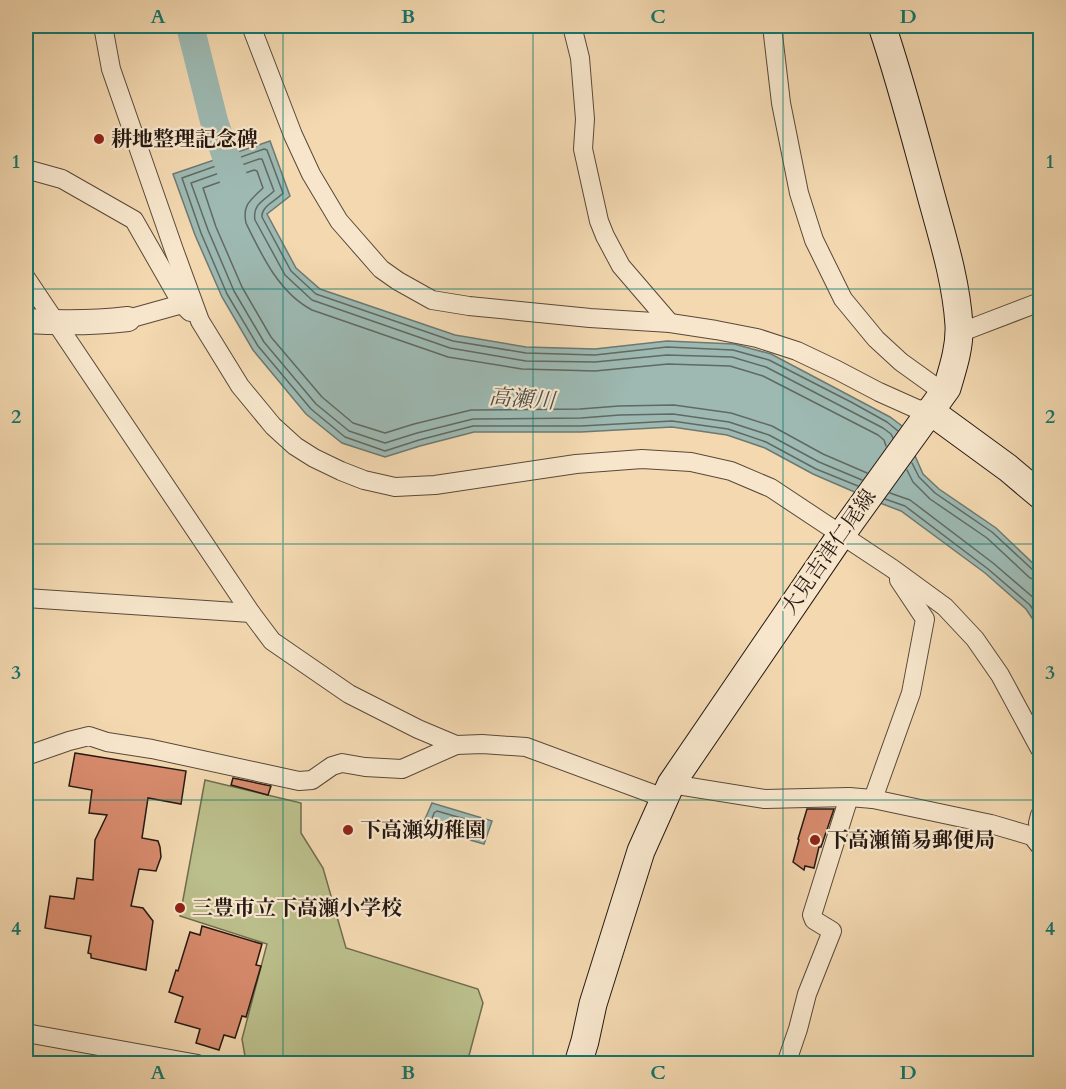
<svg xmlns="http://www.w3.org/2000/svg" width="1066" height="1089" font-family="Cardo,'Noto Serif JP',serif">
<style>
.green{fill:#bbbf8b;stroke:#706c4f;stroke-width:1.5}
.water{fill:#9db9b2;stroke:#6d7972;stroke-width:1.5}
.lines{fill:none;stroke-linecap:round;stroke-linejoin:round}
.shore{stroke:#616962;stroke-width:1.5}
.river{stroke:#9db9b2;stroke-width:28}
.building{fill:#d78b6d;stroke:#251913;stroke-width:1.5}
.minor-casing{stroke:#58493a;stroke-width:20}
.tertiary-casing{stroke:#58493a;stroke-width:26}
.secondary-casing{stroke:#251913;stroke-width:29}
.minor{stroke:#f7e6cc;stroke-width:18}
.tertiary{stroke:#f7e6cc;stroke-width:24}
.secondary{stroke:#f7e6cc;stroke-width:27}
.grid{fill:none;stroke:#0f766e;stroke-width:1.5;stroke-opacity:0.55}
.poi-dot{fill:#8f2418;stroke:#f7e6cc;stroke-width:2}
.labels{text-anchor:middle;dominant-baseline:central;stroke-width:4.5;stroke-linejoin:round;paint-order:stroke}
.poi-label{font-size:21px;font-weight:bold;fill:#251913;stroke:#f7e6cc;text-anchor:start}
.street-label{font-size:21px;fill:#251913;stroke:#f7e6cc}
.water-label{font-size:22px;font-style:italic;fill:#4f514b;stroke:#f7e6cc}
.neatline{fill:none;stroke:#0f766e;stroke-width:2}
.grid-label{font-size:20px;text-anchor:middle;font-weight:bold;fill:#0f766e}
</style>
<rect width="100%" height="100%" fill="#f3d8b0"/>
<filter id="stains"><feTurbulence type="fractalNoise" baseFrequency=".00333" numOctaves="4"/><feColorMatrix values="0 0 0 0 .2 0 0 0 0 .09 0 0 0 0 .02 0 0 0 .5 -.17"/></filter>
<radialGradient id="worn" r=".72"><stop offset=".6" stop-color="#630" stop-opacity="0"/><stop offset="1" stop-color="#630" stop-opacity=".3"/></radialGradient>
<!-- green -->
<path class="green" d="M205 780 301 803V833L323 868 346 948 478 989 483 1003 467 1063 249 1064 246 1062 242 1039 267 944 180 916Z"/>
<!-- water -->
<g class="water">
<path d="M270 141 290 196 267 214 296 268 320 289 455 335 526 347 595 349 667 341 734 344 771 354 890 417 902 426 923 474 939 489 996 528 1040 570V630L1026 609 985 573 901 511 880 503 813 474 765 448 727 435 672 427 581 432H474L420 446 385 457 342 443 306 414 253 350 222 297 195 235 173 174Z"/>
<path d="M432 803 492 821 484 844 422 826Z"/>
</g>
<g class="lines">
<!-- shore -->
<g class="shore">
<path d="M912 463 919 477 935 493 992 532 1034 571 1040 573"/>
<path d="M907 470 913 482 930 499 987 538 1030 578 1040 581"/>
<path d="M867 473 823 454 772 426 731 413 674 405 619 406 580 409 471 410 414 424 385 433 353 423 322 397 271 337 242 287 216 227 203 188 254 170 257 171 263 188C251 200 242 204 246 223 261 254 279 293 312 310L448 357 522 369 595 371 668 364 730 366 763 376 878 435 884 440 886 446"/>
<path d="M862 480 819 462 769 435 729 422 673 414 620 415 581 418 473 419 417 433 385 443 349 431 316 404 264 342 234 291 208 230 191 183 259 159H262L274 191C265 200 252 204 255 220L285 275 312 300 450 348 526 361 595 362 667 355 732 357 766 367 883 428 891 434 893 438"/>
<path d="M858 486 816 469 766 442 728 429 672 421 581 426H473L419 440 385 451 345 437 311 409 258 346 227 294 201 233 182 178 264 149 267 150 283 193C276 201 261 206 262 217L291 271 316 294 453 341 526 353 595 355 667 347 733 350 769 360 851 402 887 422 898 431"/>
<path d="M890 493 910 500 993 563 1035 599 1040 607"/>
<path d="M885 499 905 506 988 569 1030 605 1040 620"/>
<path d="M437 811 482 824 483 827 481 835 477 836 433 823 432 819 434 813Z"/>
</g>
<!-- river -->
<path class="river" d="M190 26 214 121 238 192"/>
</g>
<!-- building -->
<g class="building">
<path d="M75 753 186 771 181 804 148 798 142 838 158 841 160 847 161 857 156 871 139 869 131 906 143 908 153 921 146 970 91 958V954L88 953 91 936 45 928 50 896 74 899 77 878 93 880 95 840 107 815 89 813 92 790 69 786Z"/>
<path d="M233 778 271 786 268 795 231 785Z"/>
<path d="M807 809H834L821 847H819L814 868 805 866 804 870 793 862 799 840 798 839Z"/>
<path d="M202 926 262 944 256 965 261 966 246 1017 242 1016 235 1038 224 1035 219 1050 196 1043 200 1029 175 1022 183 997 169 992 176 970 178 971 190 932 200 935Z"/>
</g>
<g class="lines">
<defs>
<g id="minor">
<path d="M103 26 111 69 174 250 200 321 240 386 273 426 295 446 314 458 341 471 364 480 395 487 435 485 576 464 642 459 691 462 731 471 771 488 893 569 945 607 975 639 1000 675 1040 749"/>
<path d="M251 26 293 135 311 174 339 221 381 269 398 281 432 300 469 306 590 318 670 323 716 330 757 338 797 351 837 370 879 392 917 409 930 411"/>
<path d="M572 26 580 58 585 119 583 149 599 221 605 236 621 266 670 323"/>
<path d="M772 26 781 103 799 193 814 240 843 299 876 339 901 362 933 385 947 388"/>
<path d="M26 169 62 179 134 220 182 304"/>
<path d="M26 278 251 613 272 641 349 694 418 729 456 745"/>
<path d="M128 319 182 304 190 312"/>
<path d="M959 333 1040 302"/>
<path d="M26 598 251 613"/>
<path d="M26 756 69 741 89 736 107 742 152 749 299 781 312 780 332 766 342 763 365 767 402 769 456 745 482 744 526 747 664 798"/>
<path d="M671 784 765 799 849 797 873 799 991 824 1032 836 1040 846"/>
<path d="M873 799 911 693 925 619 899 580"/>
<path d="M1040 815 1038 823 1040 832"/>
<path d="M26 1033 198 1064"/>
<path d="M786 1064 798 1029 807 994 832 931 814 920 812 915 849 797"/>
</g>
<path id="tertiary" d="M26 321C60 323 94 323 128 319"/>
<g id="secondary">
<path d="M930 411 1008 468 1040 495"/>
<path d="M578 1064 585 1041 593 1004 641 851 671 784 841 535 947 388C953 368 960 347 959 325 956 278 941 233 929 188 914 133 900 79 882 26"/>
</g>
</defs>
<!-- minor casing -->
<use href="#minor" class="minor-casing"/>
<!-- tertiary casing -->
<use href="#tertiary" class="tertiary-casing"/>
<!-- secondary casing -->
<use href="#secondary" class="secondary-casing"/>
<!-- minor -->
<use href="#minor" class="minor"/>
<!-- tertiary -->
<use href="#tertiary" class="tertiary"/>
<!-- secondary -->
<use href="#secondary" class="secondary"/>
</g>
<!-- grid -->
<path class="grid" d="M283 26V1064M533 26V1064M783 26V1064M26 289H1040M26 544H1040M26 800H1040"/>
<!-- markers -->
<g class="poi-dot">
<circle cx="99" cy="139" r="6"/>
<circle cx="348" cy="830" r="6"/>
<circle cx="815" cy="840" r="6"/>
<circle cx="180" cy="908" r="6"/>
</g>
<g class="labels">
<!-- poi labels -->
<g class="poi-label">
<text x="111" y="139">耕地整理記念碑</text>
<text x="360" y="830">下高瀬幼稚園</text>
<text x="827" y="840">下高瀬簡易郵便局</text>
<text x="192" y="908">三豊市立下高瀬小学校</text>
</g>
<!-- street labels -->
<g class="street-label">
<text transform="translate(829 552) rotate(-55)">大見吉津仁尾線</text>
</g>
<!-- water labels -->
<g class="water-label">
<text transform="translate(522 399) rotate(4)">高瀬川</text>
</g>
</g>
<!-- margin -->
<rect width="1066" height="1089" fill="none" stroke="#f3d8b0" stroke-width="66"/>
<rect x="33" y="33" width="1000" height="1023" class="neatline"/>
<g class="grid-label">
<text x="158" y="23">A</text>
<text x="408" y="23">B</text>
<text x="658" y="23">C</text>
<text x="908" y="23">D</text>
<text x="16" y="168">1</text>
<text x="1050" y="168">1</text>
<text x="16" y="423">2</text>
<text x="1050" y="423">2</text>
<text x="16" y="679">3</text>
<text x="1050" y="679">3</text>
<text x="16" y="935">4</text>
<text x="1050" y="935">4</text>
<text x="158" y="1079">A</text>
<text x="408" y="1079">B</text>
<text x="658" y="1079">C</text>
<text x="908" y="1079">D</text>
</g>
<rect width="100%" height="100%" filter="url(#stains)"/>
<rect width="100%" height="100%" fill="url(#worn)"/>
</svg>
